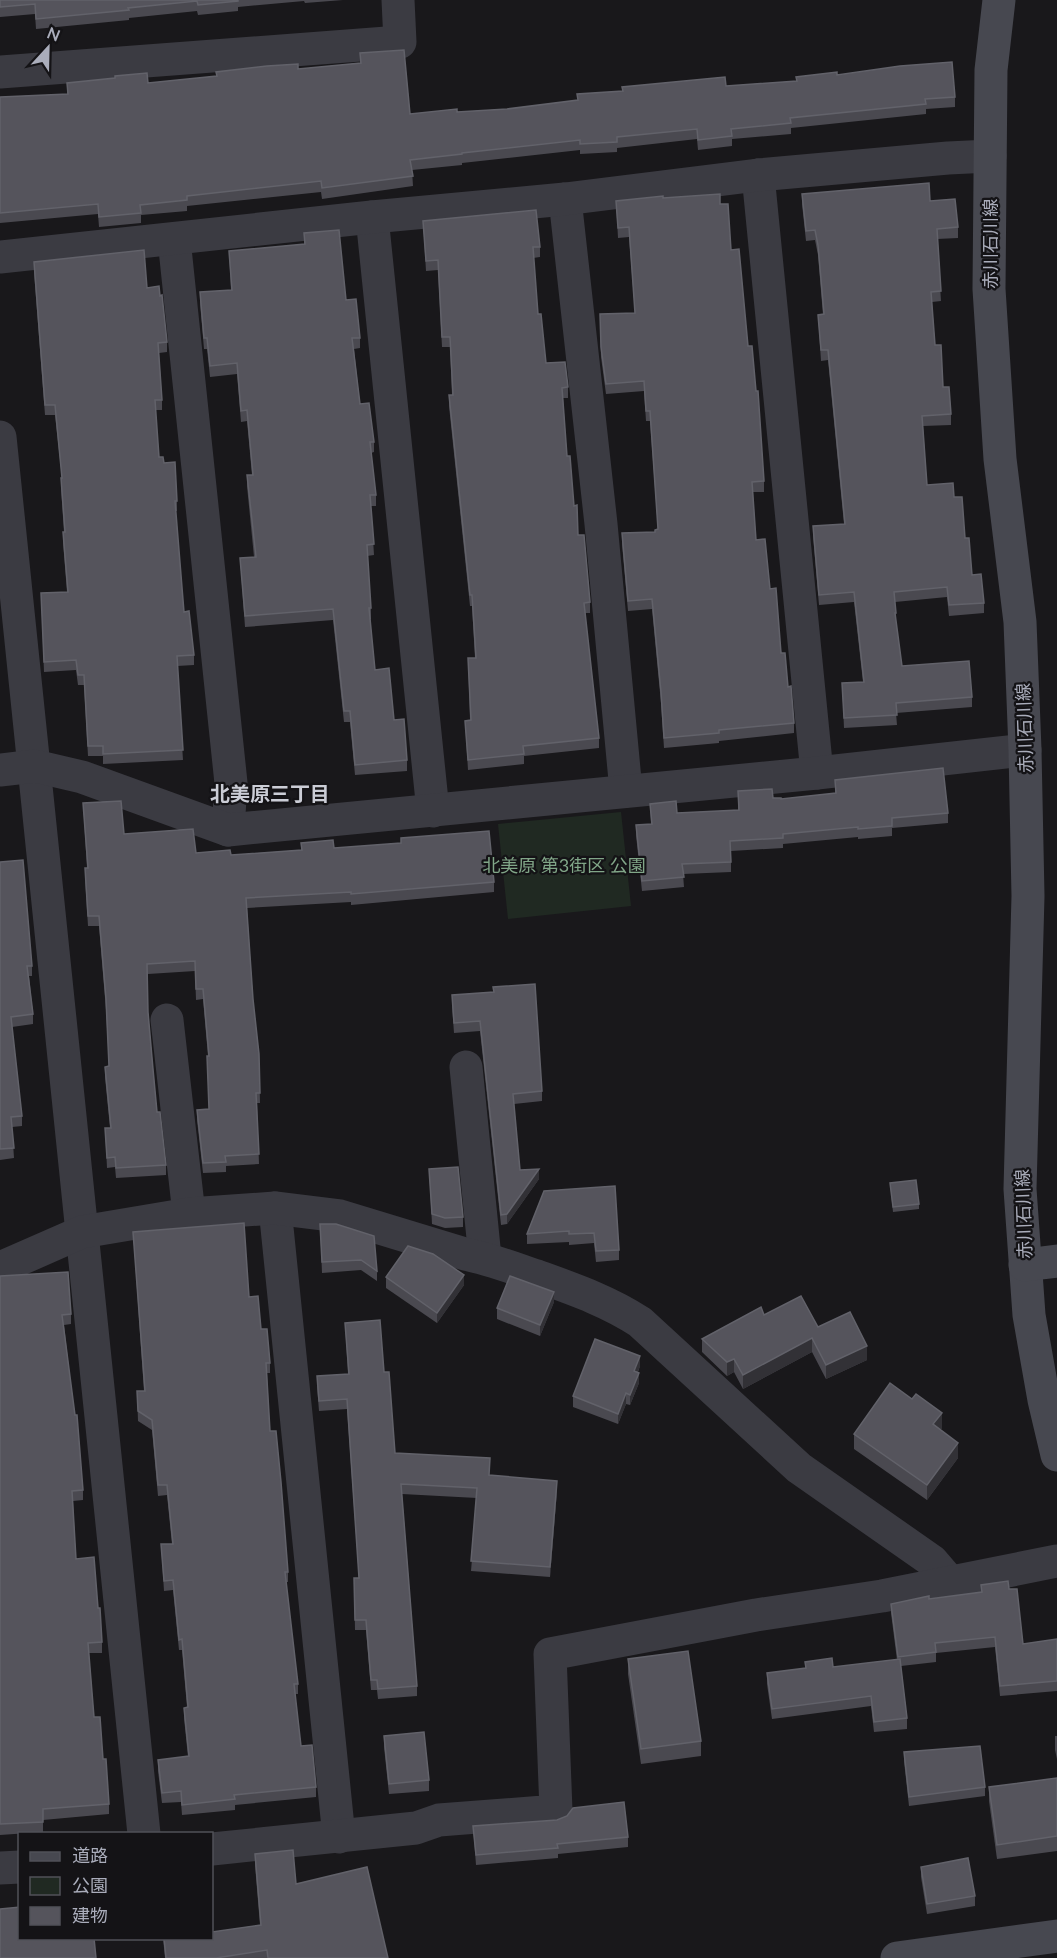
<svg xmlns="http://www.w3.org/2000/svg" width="1057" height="1958" font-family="Lato,'Noto Sans JP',sans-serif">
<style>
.green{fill:#202922}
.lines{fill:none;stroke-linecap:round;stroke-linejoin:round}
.street{stroke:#3b3b42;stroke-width:33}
.secondary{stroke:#474850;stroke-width:33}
.wall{fill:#4a4950}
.shaded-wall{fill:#323136}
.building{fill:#55545c;stroke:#62626a;stroke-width:1.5}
.labels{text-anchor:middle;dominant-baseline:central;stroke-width:4.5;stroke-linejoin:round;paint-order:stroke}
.street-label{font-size:18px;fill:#aaadbb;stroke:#141316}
.park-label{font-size:18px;fill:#81a688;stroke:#141316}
.neighbourhood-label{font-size:20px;font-weight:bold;fill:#cbcdd6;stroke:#141316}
</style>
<rect width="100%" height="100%" fill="#19181b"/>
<!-- green -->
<path class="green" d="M621 812 631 906 508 919 498 824Z"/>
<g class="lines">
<!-- street -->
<g class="street">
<path d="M0 72 400 42 398 0"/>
<path d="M758 175 817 773"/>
<path d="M565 199 601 524 626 791"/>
<path d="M372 217 433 811"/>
<path d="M174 239 231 783 228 830"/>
<path d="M0 257 372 217 565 199 758 175 948 158 990 156"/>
<path d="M0 437 144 1834"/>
<path d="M0 770 35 766 82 777 228 830 817 773 1025 750"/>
<path d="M167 1020 189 1214"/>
<path d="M466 1067 485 1258"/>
<path d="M275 1208 339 1837"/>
<path d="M0 1268 82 1232 189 1214 275 1208 340 1216 465 1254C490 1259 513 1268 537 1276 573 1289 608 1301 640 1322L799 1468 932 1561 950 1582"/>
<path d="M212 1849 416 1828 439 1820 556 1811 550 1654 756 1615 882 1596 1057 1561"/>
<path d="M0 1868 20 1867"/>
</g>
<!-- secondary -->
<g class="secondary">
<path d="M999 0 991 70 989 289 1000 459 1020 622 1025 750 1028 896 1020 1189 1029 1315 1044 1400 1057 1455"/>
<path d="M1025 1265 1057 1261"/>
<path d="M897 1958 1057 1936"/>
</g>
</g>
<!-- wall -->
<g class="wall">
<path d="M0 0H343L305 3 304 1 238 7V11L198 15 197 11 129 18V20L36 29 35 14 0 17Z"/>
<path d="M360 53 410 114 457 112 507 109 726 86 796 81V77L837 75 955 97V107L926 109V114L791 128V134L732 139V146L698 150 697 139 617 148V152L580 154V150L462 163V165L412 170 413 186 322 199 321 192 187 206V211L141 215V223L99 227 98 214 0 223V97L67 94V83H148L216 76V72L298 69 360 63Z"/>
<path d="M802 194 930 201 958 227V238L937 239 941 301 932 302 935 345 943 387 951 414V425L923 426 927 485 954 497 965 538 972 575 984 603V613L949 616 947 597 895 602 896 623 902 666 972 697V707L896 713 897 725 844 728 842 683 863 682 854 602 819 605 813 536V526L844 524 828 360 821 361 818 315H823L818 255 815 240 806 241 802 204Z"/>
<path d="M663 198 720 204 731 250 748 346 764 481V492H753L756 540 770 589 794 723V733L719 741V743L664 748 661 703 652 609 628 611 622 544V533L655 532 658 529 650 421H646L644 391 606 394 601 357 600 325 635 313 629 237 618 238 616 201Z"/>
<path d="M423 221 540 247V257L533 258 538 314 546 363 568 387V398H563L567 456 578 535 590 602V613H585L599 738V748L524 756V764L468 770 465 721 470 720 468 658H475L472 606H470L449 406V395H452L450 347H442L438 270 426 271Z"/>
<path d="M304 233 346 300 360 338V348L354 349 360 404 374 442V452L371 453 376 495V506H371L374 555 367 556 371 608V619H370L375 670 394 720 407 760V771L355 775 350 722H344L333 620 245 627 240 558 254 557 247 486V475H252L247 421 241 422 237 374 210 377 207 349H204L200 303V292L231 290 229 251 304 244Z"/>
<path d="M34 262 147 288 167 342V352L159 353 162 400V410H155L159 457 164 463 177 501V511H175L184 612 194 655V665L177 666 183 760 103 764V756H88L84 685H78L76 670 44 672 41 593 67 592 63 542V532H64L61 488V478H62L55 415H45L34 272Z"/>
<path d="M835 780 948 813V823L892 828V836L858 839V837L783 844V848L731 851V872L683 874 684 887 642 891 636 835V825L651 824 650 804 677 813 738 810V791L781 799 835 794Z"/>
<path d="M83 803 124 834 196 853 231 855 301 850V843L334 848 494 882V892L351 905V902L247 908 253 999 259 1054 260 1103H257L259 1164 226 1166V1172L203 1173 197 1120V1110L209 1109 208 1056 203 999 196 1000 195 971 148 974V1012L157 1112 166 1165V1175L116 1178 115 1167 107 1168 105 1128H110L105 1077V1067L109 1066 106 1010 99 926H88L85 878V868H87Z"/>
<path d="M0 862 32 966V976H29L33 1014V1024L12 1027 22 1116V1126L12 1127 14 1158 0 1160Z"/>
<path d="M493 992 542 1091V1101L514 1104 520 1170 539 1179 507 1224 501 1225 480 1031 454 1033 452 1005V995Z"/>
<path d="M429 1169 463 1217V1227L445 1228 432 1224Z"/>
<path d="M890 1183 919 1204V1209L893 1212Z"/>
<path d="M544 1191 619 1250V1260L596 1262 594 1243 569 1245V1242L527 1244V1234Z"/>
<path d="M320 1224 377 1271V1281L361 1270 322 1273Z"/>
<path d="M133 1232 249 1297 261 1329 270 1363V1373H267L270 1431 288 1572V1582H286L298 1684V1694H295L301 1746 316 1787V1797L235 1805V1810L182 1815 181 1802 162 1803 158 1771V1760L188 1757 184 1718V1708L187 1707 182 1650H179L173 1590 164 1591 161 1544H172L167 1495 158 1496 152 1430 138 1421 137 1391H144Z"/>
<path d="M0 1276 71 1314V1324L64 1325 83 1490V1500L73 1501 76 1559 98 1608 102 1642V1653H89L94 1717 103 1759 109 1804V1814L43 1820V1832L0 1835Z"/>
<path d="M386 1277 464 1285 437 1323 386 1288Z"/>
<path d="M554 1302 540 1336 497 1319V1308Z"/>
<path d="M764 1315 818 1327 867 1360 826 1379 812 1352 743 1389 734 1372 727 1376 702 1352V1339Z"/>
<path d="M345 1323 384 1372 395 1453 557 1491 550 1577 471 1571 477 1498 402 1494 417 1686V1696L378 1699 377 1690H371L366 1630H355L354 1578H359L347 1409 319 1411 317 1386V1376L348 1374Z"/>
<path d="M640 1366 638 1372 639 1383 630 1405 626 1404 618 1424 573 1407V1396Z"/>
<path d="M912 1399 942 1428 940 1430 958 1458 927 1500 854 1449V1434Z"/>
<path d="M981 1585 1009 1589 1023 1644 1057 1639V1691L1000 1696 995 1647 936 1653V1662L901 1666 907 1718V1729L874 1732 871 1706 772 1719 767 1684V1673L805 1668V1662L833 1667 897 1660 891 1613V1604L981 1592Z"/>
<path d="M628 1659 701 1741V1756L641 1764 628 1674Z"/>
<path d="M384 1736 429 1780V1791L389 1794 384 1747Z"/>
<path d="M1055 1736H1057V1759L1055 1750Z"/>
<path d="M904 1752 985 1787V1796L909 1806 904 1761Z"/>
<path d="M1057 1778V1851L997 1859 989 1801V1787Z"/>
<path d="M473 1826 628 1837V1847L558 1854V1858L476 1865Z"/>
<path d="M255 1854 296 1884 388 1958H165L163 1938H212V1932L260 1925 255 1865Z"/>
<path d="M921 1867 975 1896V1906L927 1914 921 1877Z"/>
</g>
<!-- shaded-wall -->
<g class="shaded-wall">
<path d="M539 1169V1179L507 1224V1214Z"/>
<path d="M464 1275V1285L437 1323V1313Z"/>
<path d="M554 1292V1302L540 1336V1325Z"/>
<path d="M812 1338V1352L743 1389V1375Z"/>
<path d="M867 1346V1360L826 1379V1365Z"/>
<path d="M640 1356V1366L634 1381V1371Z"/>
<path d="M734 1359V1372L727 1376V1362Z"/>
<path d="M639 1373V1383L630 1405V1395Z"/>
<path d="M626 1393V1404L618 1424V1414Z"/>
<path d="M942 1413V1428L933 1439V1424Z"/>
<path d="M958 1443V1458L927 1500V1485Z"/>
<path d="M557 1481V1491L550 1577V1567Z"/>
</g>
<!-- building -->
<g class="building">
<path d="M0 0H238V1L198 5 197 1 128 8 129 10 36 19 35 4 0 7Z"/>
<path d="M404 50 410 114 457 109V112L507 109 578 100 577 94 623 91 622 87 725 77 726 86 797 81 796 77 837 72V75L900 66 952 62 955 97 925 99 926 104 790 118 791 123 731 129 732 136 698 140 697 129 617 137V142L580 144V140L462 153V154L410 160 413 176 322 188 321 181 187 196V200L140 205 141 213 99 217 98 204 0 213V97L68 94 67 83 115 78V76L147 73 148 83 217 76 216 72 267 66 298 64V69L361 63 360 53Z"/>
<path d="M929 183 930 201 955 199 958 227 937 229 941 291 931 292 935 345H941L943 387H949L951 414 922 416 927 485 953 483 954 497H962L965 538H969L972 575 981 574 984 603 949 605 947 587 894 592 896 613H895L902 666 969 661 972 697 896 703 897 715 844 718 842 683 864 682 854 592 819 595 813 526 845 524 828 350H821L818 315 824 314 818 245 815 230 806 231 802 194Z"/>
<path d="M720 194V204H728L731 250 739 249 748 346H752L756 391H758L764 481 752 482 756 540 765 539 770 589 776 588 781 653H785L788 687 791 686 794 723 719 730V733L664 738 661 692 652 599 628 601 622 533 655 532V530L658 529 650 411H646L644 381 606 384 601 347 600 314 635 313 629 227 618 228 616 201 663 196V198Z"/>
<path d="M536 210 540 247H533L538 314H541L546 363 565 362 568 387 562 388 567 456H570L574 506 577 505 578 535H584L590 602 584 603 599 738 523 746 524 754 468 760 465 721 471 720 468 658H476L472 595H470L449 395H453L450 337H442L438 260 426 261 423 221Z"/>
<path d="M339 230 346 300 356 299 360 338H352L360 404 369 403 374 442H370L376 495H370L374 544 367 545 371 608H369L375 670 389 668 394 720 404 719 407 760 355 765 350 711H344L333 609 245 616 240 558 256 557 247 475H253L247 410 241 411 237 363 210 366 207 338H204L200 292 232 290 229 251 305 244 304 233Z"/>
<path d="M144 250 147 288 159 286 160 296 162 295 167 342 158 343 162 400H155L159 457H163L164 463 175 462 177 501H175L184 612 189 611 194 655 177 656 183 750 103 754V746H88L84 675H78L76 660 44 662 41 593 68 592 63 532H65L61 478H62L55 405H45L34 262Z"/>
<path d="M943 768 948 813 892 818V826L858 829V827L783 834V838L730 841 731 862 682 864 684 877 642 881 636 825 652 824 650 804 676 801 677 813 739 810 738 791 772 789 773 798H781V799L836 793 835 780Z"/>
<path d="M121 801 124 834 193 829 196 853 230 850 231 855 302 850 301 843 333 840 334 848 401 843V838L489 831 494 882 351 894V892L246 898 253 999 259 1054 260 1093H256L259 1154 225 1156 226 1162 203 1163 197 1110 209 1109 207 1056H209L203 989H196L195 961 147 964 148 1012 153 1069 157 1112H160L166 1165 116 1168 115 1157 107 1158 105 1128H111L105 1067 109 1066 106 999 99 916H88L85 868H88L83 803Z"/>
<path d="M23 860 32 966H27L33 1014 11 1017 22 1116 11 1117 14 1148 0 1149V862Z"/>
<path d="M535 984 542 1091 513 1094 520 1170 539 1169 507 1214 501 1215 480 1021 454 1023 452 995 494 992 493 987Z"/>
<path d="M458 1167 463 1217 445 1218 432 1214 429 1169Z"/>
<path d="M916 1180 919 1204 893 1207 890 1183Z"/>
<path d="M615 1186 619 1250 596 1251 594 1233 569 1234V1231L527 1234 544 1191Z"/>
<path d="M244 1223 249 1297 258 1296 261 1329H267L270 1363H266L270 1431H276L281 1482 288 1572H285L298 1684H294L301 1746 312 1745 316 1787 234 1795 235 1799 182 1805 181 1791 162 1793 158 1760 189 1756 184 1708 188 1707 182 1639 179 1640 173 1580 164 1581 161 1544H173L167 1485H158L152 1420 138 1411 137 1391H145L133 1232Z"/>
<path d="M320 1224H336L374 1236 377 1271 361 1260 322 1262Z"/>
<path d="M408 1246 433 1254 464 1275 437 1313 386 1277Z"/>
<path d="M68 1272 71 1314 62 1315 75 1415H77L83 1490 72 1491 76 1559 94 1557 98 1608H100L102 1642 88 1643 94 1717H100L103 1759H106L109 1804 43 1809V1822L0 1824V1276Z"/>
<path d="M510 1276 554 1292 540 1325 497 1308Z"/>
<path d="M801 1296 818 1327 850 1312 867 1346 826 1365 812 1338 743 1375 734 1359 727 1362 702 1339 761 1307 764 1315Z"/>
<path d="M380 1320 384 1372H389L395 1453 490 1458 489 1475 557 1481 550 1567 471 1561 477 1488 401 1484 417 1686 378 1689 377 1680H371L366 1620H355L354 1578H359L347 1399 319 1401 317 1376 349 1374 345 1323Z"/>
<path d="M595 1339 640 1356 634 1371 639 1373 630 1395 626 1393 618 1414 573 1396Z"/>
<path d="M890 1383 912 1399 916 1394 942 1413 933 1424 958 1443 927 1485 854 1434Z"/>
<path d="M1008 1581 1009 1589H1017L1023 1644 1057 1639V1681L1000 1686 995 1637 935 1643 936 1652 898 1657 891 1604 929 1596V1599L982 1592 981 1585Z"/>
<path d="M688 1651 701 1741 641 1749 628 1659Z"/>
<path d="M832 1658 833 1667 900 1659 907 1718 874 1722 871 1696 772 1709 767 1673 806 1668 805 1662Z"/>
<path d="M424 1732 429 1780 389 1784 384 1736Z"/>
<path d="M980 1746 985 1787 909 1797 904 1752Z"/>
<path d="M1057 1778V1836L997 1845 989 1787Z"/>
<path d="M624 1802 628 1837 557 1844 558 1848 476 1855 473 1826 557 1820 567 1816 573 1808Z"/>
<path d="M293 1850 296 1884 367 1867 388 1958H268L267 1950 216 1958H166L164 1938H212V1931V1932L261 1925 255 1854Z"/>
<path d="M968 1858 975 1896 927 1904 921 1867Z"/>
<path d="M20 1907V1938H94L96 1958H0V1909Z"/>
</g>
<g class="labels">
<!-- street labels -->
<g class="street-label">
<text transform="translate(990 244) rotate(-90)">赤川石川線</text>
<text transform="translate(1024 728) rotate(-92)">赤川石川線</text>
<text transform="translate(1023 1214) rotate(-92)">赤川石川線</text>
</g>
<!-- park labels -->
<g class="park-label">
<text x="564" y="865">北美原 第3街区 公園</text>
</g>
<!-- neighbourhood labels -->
<g class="neighbourhood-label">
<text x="270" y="793">北美原三丁目</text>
</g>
</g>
<!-- legend -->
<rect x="18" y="1832" width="195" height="108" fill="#141316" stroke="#505158" stroke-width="1.5"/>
<rect x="30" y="1852" width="30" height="9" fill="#474850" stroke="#505158" stroke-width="1.5"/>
<text x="72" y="1862" font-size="18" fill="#aaadbb">道路</text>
<rect x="30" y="1877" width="30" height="18" fill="#202922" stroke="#505158" stroke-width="1.5"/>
<text x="72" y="1892" font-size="18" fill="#aaadbb">公園</text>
<rect x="30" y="1907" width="30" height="18" fill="#55545c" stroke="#505158" stroke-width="1.5"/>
<text x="72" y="1922" font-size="18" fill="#aaadbb">建物</text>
<!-- north arrow -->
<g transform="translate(48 48) rotate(22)" stroke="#141316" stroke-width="4.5" paint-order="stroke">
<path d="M0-4.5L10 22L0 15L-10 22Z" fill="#aaadbb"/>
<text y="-9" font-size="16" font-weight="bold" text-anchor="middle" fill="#aaadbb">N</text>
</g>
</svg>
